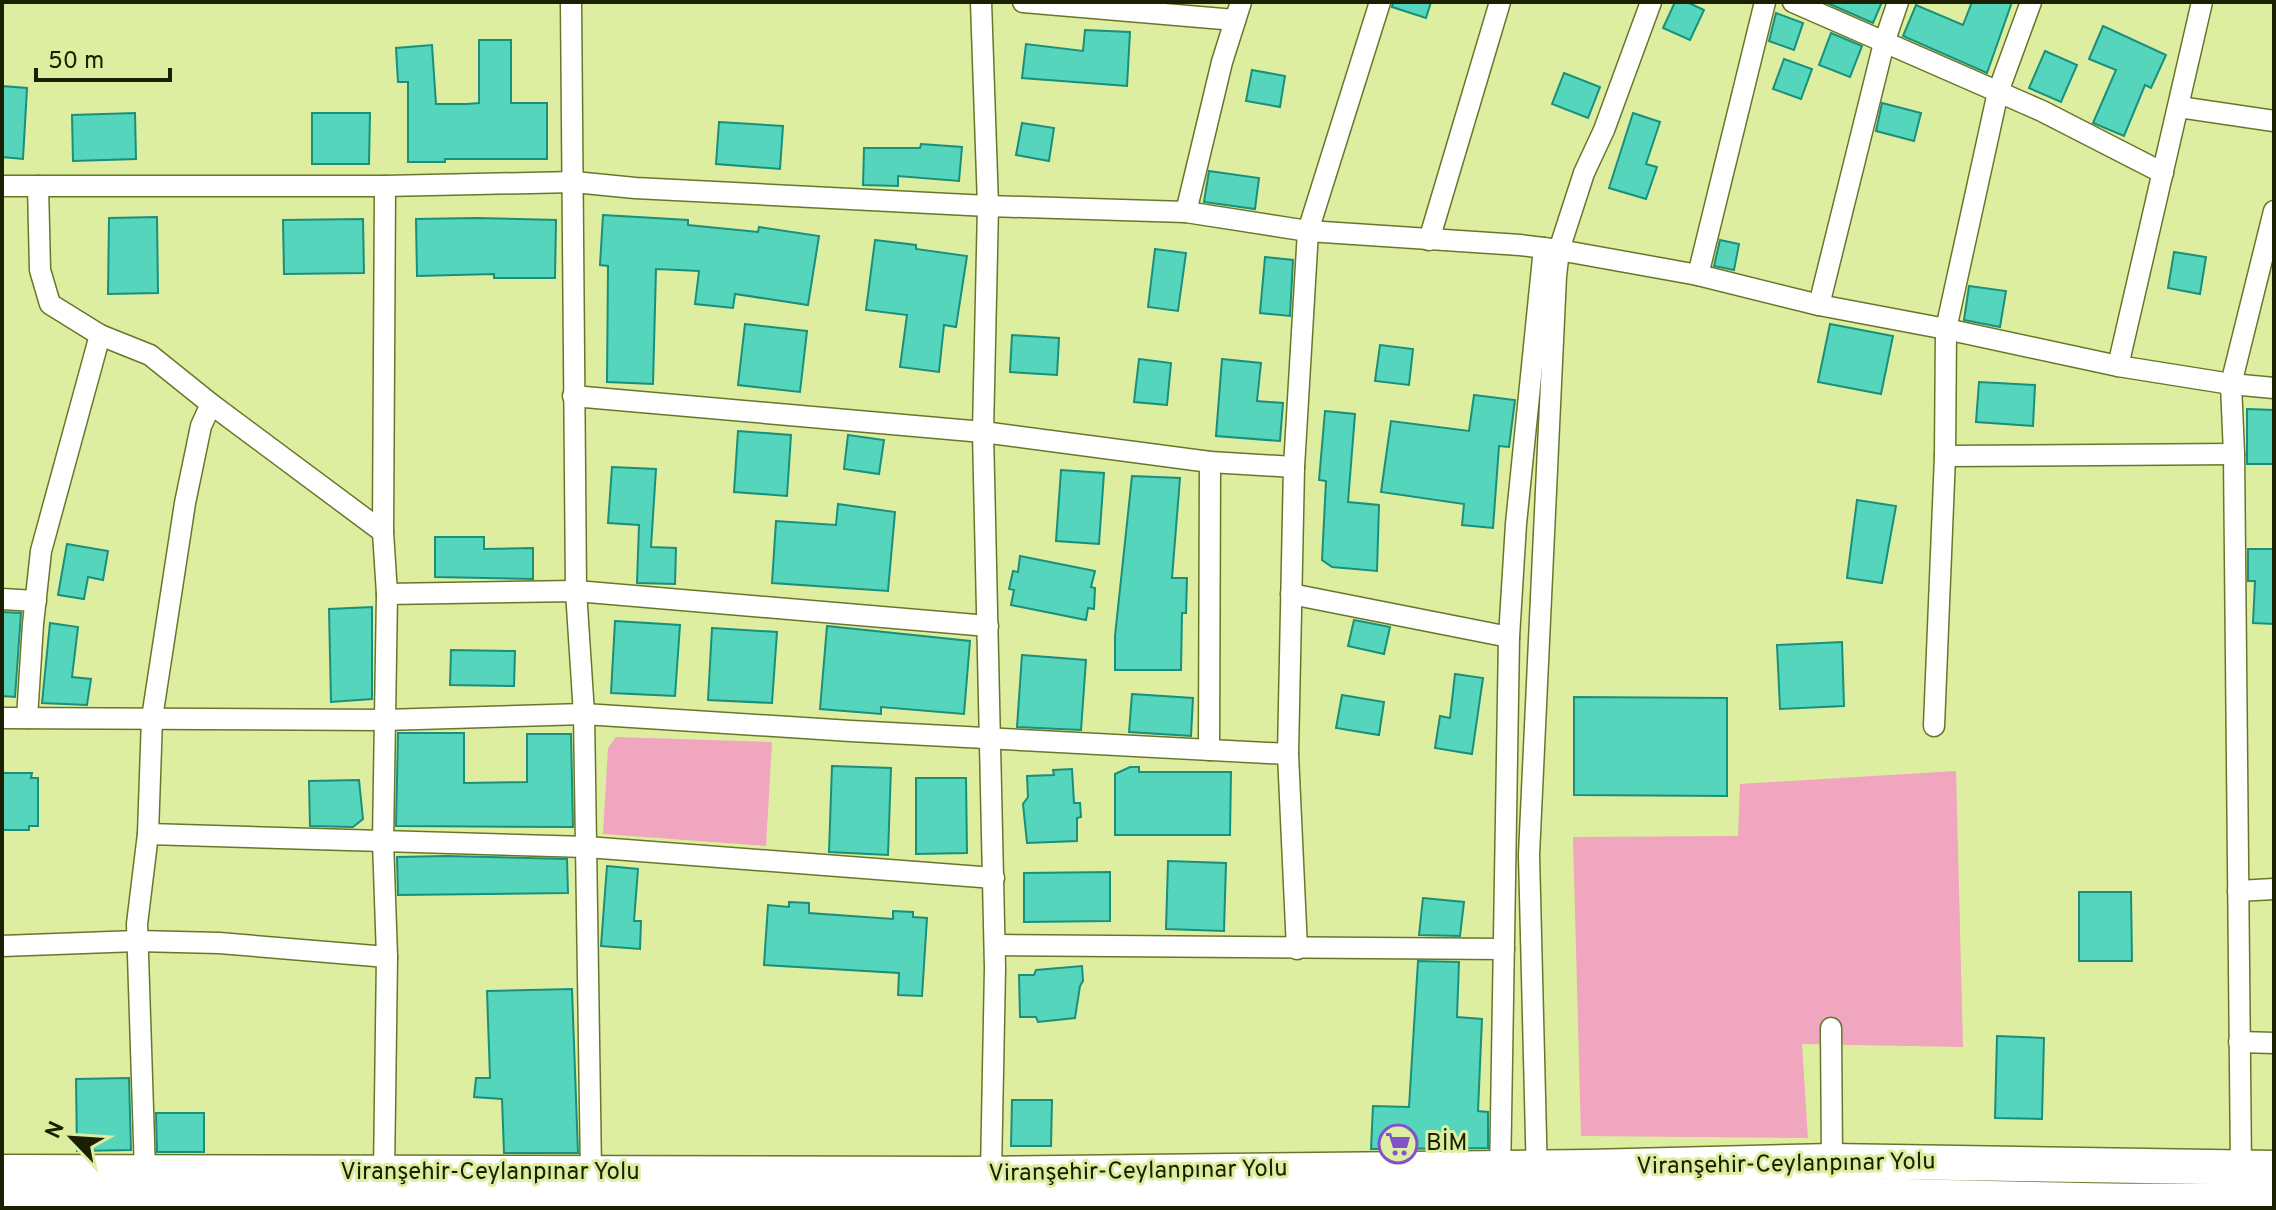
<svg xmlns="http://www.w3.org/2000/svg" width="2276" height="1210" font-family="Overpass,sans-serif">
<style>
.green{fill:#f0a6be}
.building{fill:#54d5bc;stroke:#1a8f7b;stroke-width:2}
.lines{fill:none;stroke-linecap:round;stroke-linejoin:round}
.minor-casing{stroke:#69762a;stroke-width:23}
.primary-casing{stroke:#69762a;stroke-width:37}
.minor{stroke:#fff;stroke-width:20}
.primary{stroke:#fff;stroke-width:34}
.labels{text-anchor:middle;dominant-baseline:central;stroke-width:6;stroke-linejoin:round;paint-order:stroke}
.poi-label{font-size:24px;fill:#1b2002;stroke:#ddeea0;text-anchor:start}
.street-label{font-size:24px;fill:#1b2002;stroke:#ddeea0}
</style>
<rect width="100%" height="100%" fill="#ddeea0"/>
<!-- green -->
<g class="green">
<path d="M616 737 772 742 766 846 603 834 608 748Z"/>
<path d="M1956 771 1963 1047 1802 1044 1808 1138 1581 1136 1573 837 1738 836 1740 784Z"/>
</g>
<!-- building -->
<g class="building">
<path d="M1393 2H1431L1426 18 1392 7Z"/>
<path d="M1675 2H1687L1704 10 1690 40 1663 28Z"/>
<path d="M1825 2H1882L1873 23Z"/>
<path d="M1972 2H2012L1987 73 1903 36 1916 5 1963 25Z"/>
<path d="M1776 13 1803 23 1794 50 1769 41Z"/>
<path d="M2103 26 2166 55 2151 88 2145 85 2124 136 2093 123 2116 70 2089 59Z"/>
<path d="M1085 30 1130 32 1127 86 1022 78 1026 44 1083 51Z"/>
<path d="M1831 33 1862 46 1850 77 1819 65Z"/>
<path d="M479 40H511V103H547V159H445V162H408V82H398L396 48 432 45 436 104H467L479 103Z"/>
<path d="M2045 51 2077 65 2061 102 2029 88Z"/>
<path d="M1784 59 1812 69 1801 99 1773 89Z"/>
<path d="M1252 70 1285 76 1280 107 1246 101Z"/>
<path d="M1564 73 1600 87 1588 118 1552 104Z"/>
<path d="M2 86 27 88 23 159 2 157Z"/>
<path d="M1882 103 1921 113 1914 141 1876 131Z"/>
<path d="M135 113 136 159 73 161 72 115Z"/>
<path d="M312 113H370L369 164H312Z"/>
<path d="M1633 113 1660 122 1646 164 1657 167 1646 199 1609 188Z"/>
<path d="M719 122 783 126 780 169 716 164Z"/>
<path d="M1022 123 1054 128 1049 161 1016 155Z"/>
<path d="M921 144 962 147 959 181 898 176V186L863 185 864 148H920Z"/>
<path d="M1209 171 1259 178 1255 209 1204 202Z"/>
<path d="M603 215 688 220V225L758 232 759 227 819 236 808 305 735 294 733 308 695 304 699 271 656 269 653 384 607 382 608 266 600 265Z"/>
<path d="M157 217 158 293 108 294 109 218Z"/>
<path d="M476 218 556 220 555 278H494V274L417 276 416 219Z"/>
<path d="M363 219 364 273 284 274 283 220Z"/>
<path d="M875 240 916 245V249L967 256 956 327 944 325 939 372 900 367 907 315 866 310Z"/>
<path d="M1720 240 1739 244 1734 270 1714 266Z"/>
<path d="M1155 249 1186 253 1178 311 1148 307Z"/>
<path d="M2174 252 2206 257 2200 294 2168 288Z"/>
<path d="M1265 257 1293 260 1290 316 1260 313Z"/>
<path d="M1969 286 2006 291 2000 327 1964 320Z"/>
<path d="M745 324 807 331 800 392 738 385Z"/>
<path d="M1830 324 1893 336 1881 394 1818 382Z"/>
<path d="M1012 335 1059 338 1057 375 1010 372Z"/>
<path d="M1380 345 1413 349 1409 385 1375 381Z"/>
<path d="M1139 359 1171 363 1167 405 1134 402Z"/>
<path d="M1222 359 1261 363 1257 401 1283 403 1280 441 1216 436Z"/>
<path d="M1979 382 2035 385 2033 426 1976 422Z"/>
<path d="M1474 395 1515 400 1509 447 1499 446 1493 528 1462 525 1464 504 1381 492 1391 421 1469 431Z"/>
<path d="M2247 409 2274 410V464H2247Z"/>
<path d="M1325 411 1355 414 1348 502 1379 505 1377 571 1332 567 1322 560 1326 481 1319 480Z"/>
<path d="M738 431 791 435 787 496 734 492Z"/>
<path d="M848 435 884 440 879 474 844 469Z"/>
<path d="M612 467 656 469 651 547 676 548 675 584 637 583 639 525 608 523Z"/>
<path d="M1061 470 1104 473 1099 544 1056 541Z"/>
<path d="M1132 476 1180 478 1172 578H1187L1186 613H1182L1181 670H1115V636Z"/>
<path d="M1857 500 1896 506 1882 583 1847 578Z"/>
<path d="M838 504 895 512 888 591 772 583 776 521 836 525Z"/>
<path d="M435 537H484V549L533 548V579L435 577Z"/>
<path d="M67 544 108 551 103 580 88 577 84 599 58 595Z"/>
<path d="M2248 549H2274V624L2253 623 2255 581H2248Z"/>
<path d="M1020 556 1095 571 1091 587 1095 588 1094 609 1088 608 1086 620 1011 605 1014 590 1009 589 1013 571 1018 572Z"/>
<path d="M372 607V699L331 702 329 609Z"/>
<path d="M2 612 21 613 15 697 2 696Z"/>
<path d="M1354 620 1390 627 1384 654 1348 646Z"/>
<path d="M615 621 680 625 675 696 611 693Z"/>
<path d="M50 623 78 627 72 677 91 679 87 705 42 703Z"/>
<path d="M827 626 970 641 964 714 881 707V714L820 709Z"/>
<path d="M712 628 777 632 772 703 708 700Z"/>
<path d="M1842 642 1844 706 1780 709 1777 645Z"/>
<path d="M451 650 515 651 514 686 450 685Z"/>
<path d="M1022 655 1086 660 1081 730 1017 727Z"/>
<path d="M1455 674 1483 678 1472 754 1435 748 1440 716 1450 718Z"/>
<path d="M1132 694 1193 698 1191 736 1129 732Z"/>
<path d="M1342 695 1384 702 1379 735 1336 728Z"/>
<path d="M1574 697 1727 698V796L1574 795Z"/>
<path d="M398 733H464V783L527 782V734H571L573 827 396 826Z"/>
<path d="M832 766 891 768 888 855 829 852Z"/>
<path d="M1130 767H1139V772H1231L1230 835H1115V774Z"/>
<path d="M1072 769 1074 803H1080L1081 817 1077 818V841L1027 843 1023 804 1028 797 1027 776 1054 775 1053 770Z"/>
<path d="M2 773H32L31 778H38V826H29V830H2Z"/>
<path d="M916 778H966L967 853 916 854Z"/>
<path d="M359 780 363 819 353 827 310 826 309 781Z"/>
<path d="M447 856 567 859 568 893 398 895 397 857Z"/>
<path d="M1168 861 1226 863 1224 931 1166 929Z"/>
<path d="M607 866 638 869 634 921H641L640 949 601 946Z"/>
<path d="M1110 872V921L1024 922V873Z"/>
<path d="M2079 892H2131L2132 961H2079Z"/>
<path d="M1423 898 1464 902 1460 936 1419 935Z"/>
<path d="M789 902 809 903V913L893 919V911L913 912V917L927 918 922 996 898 995 899 973 764 965 768 905 789 907Z"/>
<path d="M1418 961 1459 962 1457 1017 1482 1019 1478 1111 1488 1112V1148L1371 1149 1373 1106 1409 1107Z"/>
<path d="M1082 966 1083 981 1080 986 1075 1018 1038 1022 1036 1017H1020L1019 975H1034L1036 970Z"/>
<path d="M572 989 578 1153H504L502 1099 474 1097 476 1078H490L487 991Z"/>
<path d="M1997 1036 2044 1038 2042 1119 1995 1118Z"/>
<path d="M129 1078 131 1150 77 1151 76 1079Z"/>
<path d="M1012 1100H1052L1051 1146H1011Z"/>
<path d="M156 1113H204V1152H157Z"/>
</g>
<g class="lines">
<defs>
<g id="minor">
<path d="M571 2 576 591 584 714 591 1171"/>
<path d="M981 2 988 206 983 432 995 968 991 1173"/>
<path d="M1023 2 1235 20"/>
<path d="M1793 2 2042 111 2163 173"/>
<path d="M2179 107 2274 121"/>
<path d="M2 186H385L574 182 635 188 988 206 1186 212 1308 231 1520 245 1559 250 1698 275 1819 305 1946 329 2118 366 2231 384 2274 388"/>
<path d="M38 186 40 270 50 304 100 335 150 355 211 404 383 532"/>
<path d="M1186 212 1222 62 1241 2"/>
<path d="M1429 240 1500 2"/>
<path d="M1698 275 1765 2"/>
<path d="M1819 305 1884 43 1898 2"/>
<path d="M2118 366 2202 2"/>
<path d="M573 396 983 432 1210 462 1294 467"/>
<path d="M1945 456 2234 454"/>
<path d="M387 594 576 591 988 626"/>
<path d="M1291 594 1509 637"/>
<path d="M2 599 36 601"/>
<path d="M2 718 384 720 584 714 851 731 1288 754"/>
<path d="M27 718 33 624 41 551 100 335"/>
<path d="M1934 726 1945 456 1946 329 1998 92 2031 2"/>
<path d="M1209 750 1210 462"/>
<path d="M148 834 587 847 994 878"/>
<path d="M2238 891 2274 889"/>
<path d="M995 945 1504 949"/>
<path d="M2 946 137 941 219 943 387 957"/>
<path d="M1297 949 1288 754 1294 467 1308 231 1380 2"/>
<path d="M1831 1028 1832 1161"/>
<path d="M2239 1042 2274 1043"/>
<path d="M2241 1169 2234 454 2231 384 2274 211"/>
<path d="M145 1172 137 924 148 834 152 718 185 503 201 426 211 404"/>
<path d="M384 1173 387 957 383 841 387 594 383 532 385 186"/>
<path d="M1537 1178 1529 855 1556 276 1559 250 1584 173 1604 130 1651 2"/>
<path d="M1500 1179 1509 637 1516 524 1544 248"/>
</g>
<g id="primary">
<path d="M2 1172 966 1174 1589 1167 1832 1161 2274 1168"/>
<path d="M2 1197C531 1204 1060 1199 1589 1192 1753 1190 1916 1197 2080 1200 2145 1202 2209 1200 2274 1200"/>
</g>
</defs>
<!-- minor casing -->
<use href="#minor" class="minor-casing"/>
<!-- primary casing -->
<use href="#primary" class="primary-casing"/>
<!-- minor -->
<use href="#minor" class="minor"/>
<!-- primary -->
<use href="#primary" class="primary"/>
</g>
<!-- icons -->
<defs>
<symbol id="supermarket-ring" viewBox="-11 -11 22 22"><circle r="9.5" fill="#ddeea0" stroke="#8152cb" stroke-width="1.5"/><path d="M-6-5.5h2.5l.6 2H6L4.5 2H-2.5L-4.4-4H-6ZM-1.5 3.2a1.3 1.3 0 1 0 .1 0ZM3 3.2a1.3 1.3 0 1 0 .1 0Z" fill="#8152cb"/></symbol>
</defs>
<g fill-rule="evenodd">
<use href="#supermarket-ring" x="1376" y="1122" width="44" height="44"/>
</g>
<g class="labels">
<!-- poi labels -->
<g class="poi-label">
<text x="1426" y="1144">BİM</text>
</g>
<!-- street labels -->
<g class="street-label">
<text transform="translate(1786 1165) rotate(-1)">Viranşehir-Ceylanpınar Yolu</text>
<text transform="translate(1138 1172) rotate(-1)">Viranşehir-Ceylanpınar Yolu</text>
<text x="490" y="1173">Viranşehir-Ceylanpınar Yolu</text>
</g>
</g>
<!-- border -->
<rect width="2276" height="1210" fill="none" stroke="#1b2002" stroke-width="8"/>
<!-- north arrow -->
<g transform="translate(72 1138) rotate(295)" stroke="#ddeea0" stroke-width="6" paint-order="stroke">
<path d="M0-6L14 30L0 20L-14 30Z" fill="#1b2002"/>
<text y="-12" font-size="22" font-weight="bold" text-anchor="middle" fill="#1b2002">N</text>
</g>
<!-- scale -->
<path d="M36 68v12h134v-12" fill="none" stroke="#1b2002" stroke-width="4"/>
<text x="48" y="68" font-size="24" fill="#1b2002" stroke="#ddeea0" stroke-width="6" paint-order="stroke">50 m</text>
</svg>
